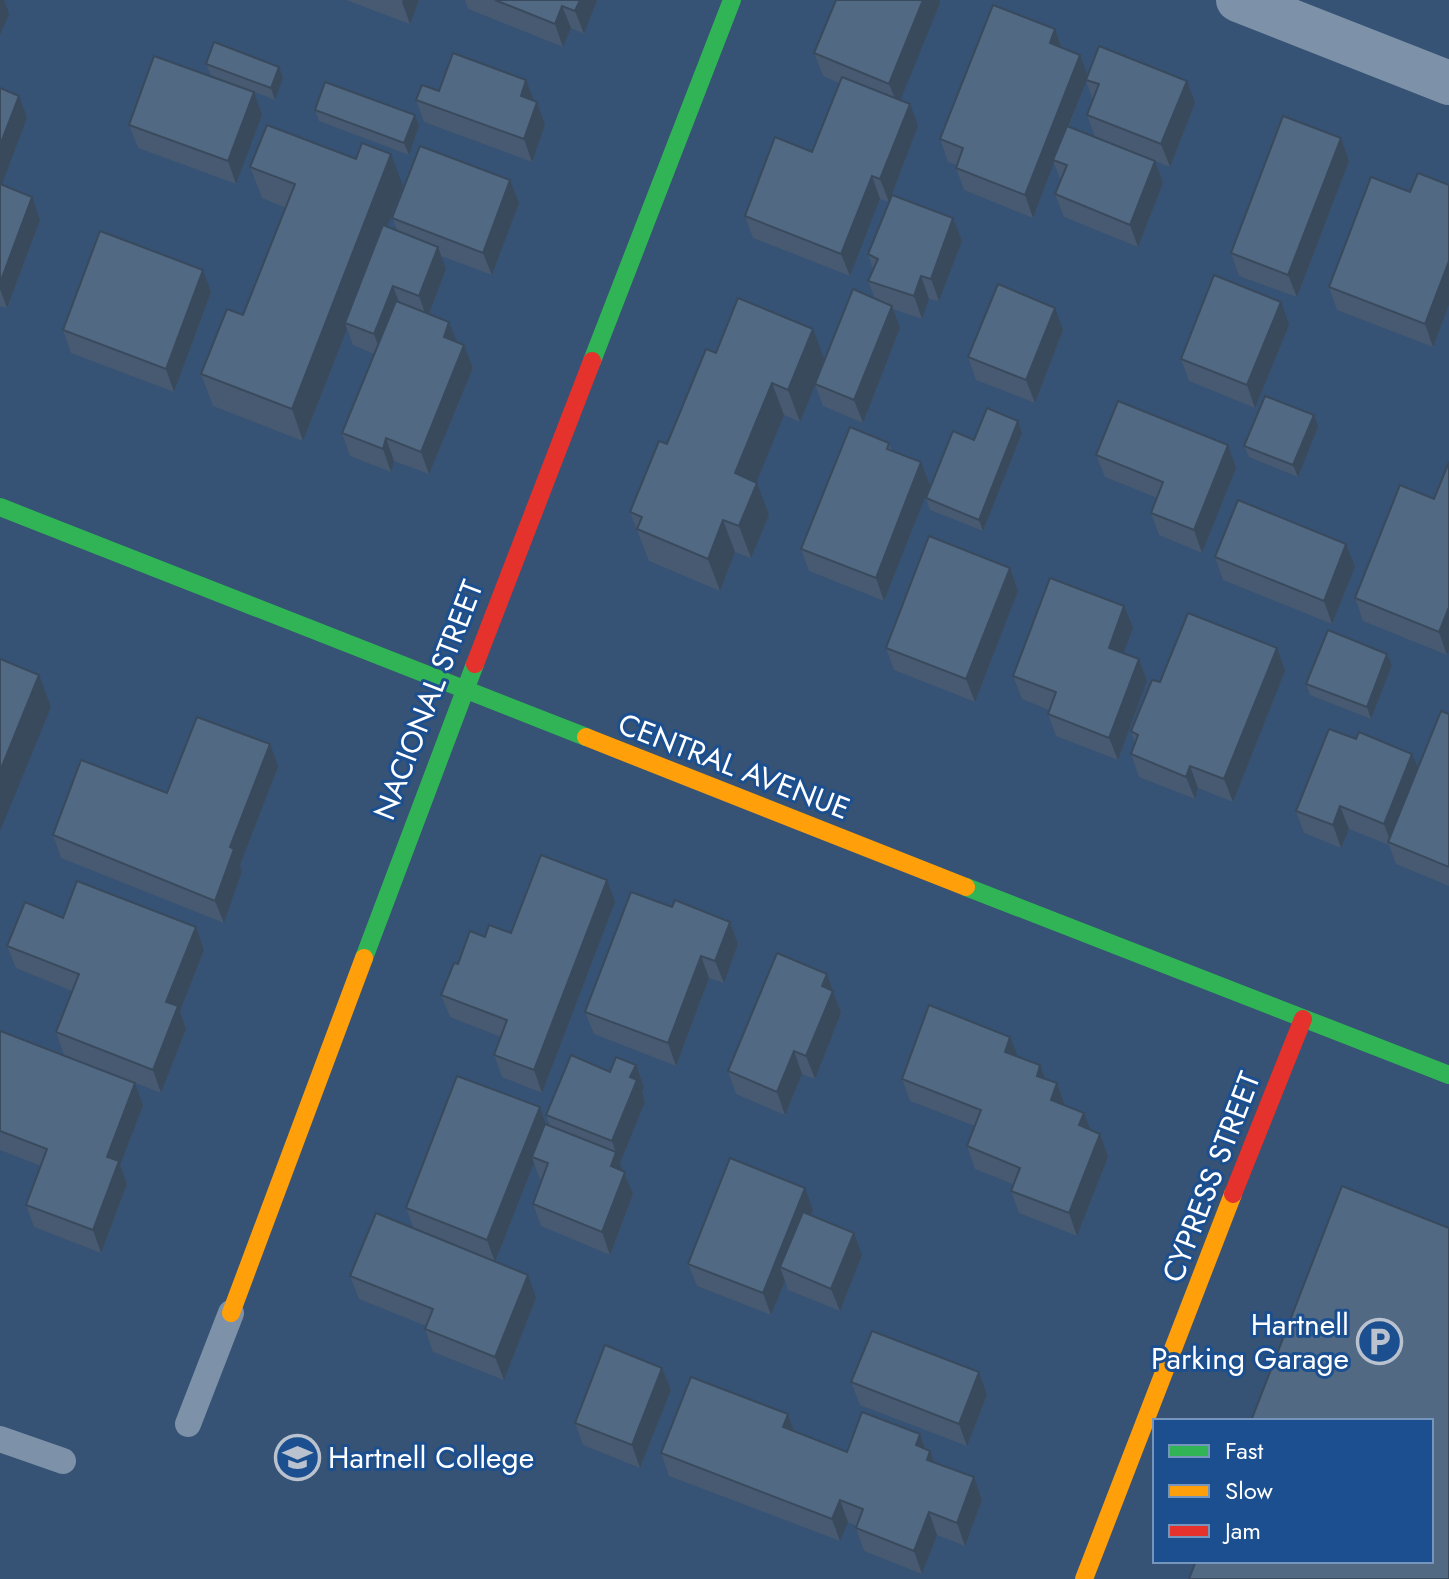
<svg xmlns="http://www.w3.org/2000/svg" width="1449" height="1579" font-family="Jost,sans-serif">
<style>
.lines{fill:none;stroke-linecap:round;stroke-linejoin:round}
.lane{stroke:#7d92a8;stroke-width:26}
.street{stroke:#7d92a8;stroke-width:44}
.fast{stroke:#30b455;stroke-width:18}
.slow{stroke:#ff9f0a;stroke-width:18}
.jam{stroke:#e5322d;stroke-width:18}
.wall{fill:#475a72;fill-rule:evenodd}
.shaded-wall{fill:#394a5c}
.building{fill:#526984;stroke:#394a5c;stroke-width:2}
.labels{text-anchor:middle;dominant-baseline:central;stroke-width:6;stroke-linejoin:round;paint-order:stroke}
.street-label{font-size:30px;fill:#fff;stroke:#1b4f8f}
.poi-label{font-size:30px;fill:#fff;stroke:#1b4f8f;text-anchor:end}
</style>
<rect width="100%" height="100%" fill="#365274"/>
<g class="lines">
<!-- lane -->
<g class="lane">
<path d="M188 1424 231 1313"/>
<path d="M0 1439 63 1461"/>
</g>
<!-- street -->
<path class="street" d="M1238 0 1449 83"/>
<!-- fast -->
<g class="fast">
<path d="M592 361 732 0"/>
<path d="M0 507 586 737"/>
<path d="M966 887 1449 1075"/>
<path d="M364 958 475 664"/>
</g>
<!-- slow -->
<g class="slow">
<path d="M586 737 966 887"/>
<path d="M231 1313 364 958"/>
<path d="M1084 1579 1233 1194"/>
</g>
<!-- jam -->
<g class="jam">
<path d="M475 664 592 361"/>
<path d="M1233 1194 1303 1019"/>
</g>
</g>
<!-- wall -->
<g class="wall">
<path d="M346 0H419L410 24Z"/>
<path d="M465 0H597L584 34 571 28 563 47 468 9Z"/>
<path d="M940 3 900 100 918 126 889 202 880 199 850 276 753 238 745 216 812 152 839 83 823 76 814 53Z"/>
<path d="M1055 29 1062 48 1080 55 1087 76 1195 103 1170 167 1155 161 1163 183 1138 247 1064 217 1055 194 1061 181 1054 163 1033 218 964 190 956 168V165L948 162 940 139ZM1086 81 1093 100 1087 115 1095 137 1069 127Z"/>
<path d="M206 64 283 78 275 100 211 75Z"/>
<path d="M526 80 534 101 537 102 545 125 532 162 424 122 416 100 439 91Z"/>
<path d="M0 88 27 118 1 185 40 220 7 308 0 306Z"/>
<path d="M254 92 262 115 236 184 138 148 129 125Z"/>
<path d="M315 110 415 115 419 126 409 155 319 121Z"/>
<path d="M1341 138 1349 161 1297 297 1239 276 1231 253Z"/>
<path d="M250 167 403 186 387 226 397 230 392 218 510 180 519 203 492 275 441 256 446 269 429 314 457 342 464 345 473 368 429 474 394 461 391 472 350 456 342 433 374 354 353 345 347 329 303 441 213 406 201 374 243 315 286 208 262 198Z"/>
<path d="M1449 185V305L1433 347 1337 310 1329 287 1410 192Z"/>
<path d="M953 218 962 241 939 301 929 299 922 319 893 309 900 328 863 423 823 406 815 384 800 422 784 415 756 482 769 515 751 558 735 552 720 591 649 561 630 512 716 353 825 360 875 299 868 281 873 269 868 254Z"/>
<path d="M211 292 174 392 71 353 63 330Z"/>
<path d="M1289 325 1255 408 1189 381 1181 359Z"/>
<path d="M1063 330 1035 403 976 380 968 357Z"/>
<path d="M1018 421 1022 433 983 531 930 510 926 498 974 440Z"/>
<path d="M1318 427 1298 477 1249 457 1244 446Z"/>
<path d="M889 443 892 450 921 462 930 485 884 601 809 571 801 549Z"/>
<path d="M1228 445 1236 468 1202 553 1159 535 1151 513 1157 498 1105 477 1096 455Z"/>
<path d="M1449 462V650L1447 655 1363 621 1355 598 1434 499Z"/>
<path d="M1215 557 1355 567 1332 624 1223 580Z"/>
<path d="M1010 568 1018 591 975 702 894 670 886 648Z"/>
<path d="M1133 628 1123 653 1139 659 1147 681 1118 760 1056 736 1048 714 1049 710 1022 699 1013 676Z"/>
<path d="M1277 648 1285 671 1233 802 1198 788 1195 799 1139 777 1131 754 1135 743 1131 731 1160 682Z"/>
<path d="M1387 654 1392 665 1371 719 1310 695 1306 684Z"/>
<path d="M1449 714V886L1396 864 1389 845 1349 829 1341 848 1304 833 1296 811 1418 768Z"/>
<path d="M278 767 240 865 242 871 224 923 61 858 53 835 167 793Z"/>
<path d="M615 902 542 1093 502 1077 494 1055 501 1037 450 1017 441 995 458 964 485 937 511 933Z"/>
<path d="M672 907 730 922 738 944 724 983 709 978 676 1066 594 1034 585 1012Z"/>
<path d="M63 918 196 927 204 950 180 1011 186 1029 161 1093 64 1055 56 1032 72 991 16 968 7 946Z"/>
<path d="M827 974 841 1013 815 1079 802 1074 785 1115 736 1094 728 1071Z"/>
<path d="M0 1031 143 1106 120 1165 127 1184 101 1253 34 1227 26 1205 41 1166 0 1150Z"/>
<path d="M1017 1056 1045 1079 1057 1083 1065 1105 1090 1130 1100 1134 1108 1157 1077 1236 1019 1213 1011 1191 1013 1184 975 1169 967 1146 975 1126 910 1101 902 1079Z"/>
<path d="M636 1065 644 1087 642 1092 645 1102 620 1163 633 1194 610 1255 541 1226 533 1204 542 1180 540 1179 534 1163 495 1262 536 1298 504 1380 433 1352 425 1329 426 1326 359 1299 350 1276 414 1229 406 1208 540 1107 546 1124 550 1126 546 1115 610 1072Z"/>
<path d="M813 1210 811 1215 862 1255 840 1311 788 1290 785 1281 771 1315 697 1286 688 1264Z"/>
<path d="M662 1368 671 1390 640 1468 583 1445 575 1423Z"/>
<path d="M851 1382 987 1395 967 1446 860 1405Z"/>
<path d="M788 1414 794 1431 847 1452 920 1434 926 1449 930 1451 935 1463 974 1477 982 1500 965 1546 937 1535 922 1574 864 1551 856 1528 857 1526 848 1522 840 1541 669 1476 661 1453Z"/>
</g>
<!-- shaded-wall -->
<g class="shaded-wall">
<path d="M0 0H4L9 14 0 35Z"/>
<path d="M403 0H419L410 24 402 2Z"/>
<path d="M580 0H597L584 34 575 11Z"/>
<path d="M923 0H939L940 3 898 106 889 84Z"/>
<path d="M562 6 571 28 563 47 555 24Z"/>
<path d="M1055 29 1063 52 1050 43Z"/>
<path d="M1080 55 1088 77 1055 160H1053L1054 163 1033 218 1025 195Z"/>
<path d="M279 67 283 78 275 100 271 88Z"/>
<path d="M526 80 535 103 521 96Z"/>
<path d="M1187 81 1195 103 1170 167 1161 144Z"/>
<path d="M254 92 262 115 236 184 228 161Z"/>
<path d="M19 96 27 118 0 189V145Z"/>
<path d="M537 102 545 125 532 162 524 139Z"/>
<path d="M910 104 918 126 889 202 880 179Z"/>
<path d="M415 115 419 126 409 155 404 143Z"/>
<path d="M1341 138 1349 161 1297 297 1288 275Z"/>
<path d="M391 154 403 186 349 324 345 323 347 329 303 441 292 409Z"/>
<path d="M1155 161 1163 183 1138 247 1130 225Z"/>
<path d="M872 176 880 199 850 276 841 254Z"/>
<path d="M510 180 519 203 492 275 483 253Z"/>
<path d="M32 197 40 220 7 308 0 289V283Z"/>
<path d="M953 218 962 241 939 301 931 279Z"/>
<path d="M438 247 446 269 427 319 419 296Z"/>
<path d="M1449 261V305L1433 347 1425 324Z"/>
<path d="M203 270 211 292 174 392 166 369Z"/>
<path d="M921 276 929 299 922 319 914 296Z"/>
<path d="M393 286 401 308 382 357 374 334Z"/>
<path d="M1281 302 1289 325 1255 408 1247 385Z"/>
<path d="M892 306 900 328 863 423 854 400Z"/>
<path d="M1055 308 1063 330 1035 403 1026 380Z"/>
<path d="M449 322 458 345 444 337Z"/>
<path d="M813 329 825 361 800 422 788 390Z"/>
<path d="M464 345 473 368 429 474 421 452Z"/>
<path d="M772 383 784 415 747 505 735 473Z"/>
<path d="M1314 415 1318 427 1298 477 1293 465Z"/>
<path d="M1018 421 1022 433 983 531 979 520Z"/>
<path d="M386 438 394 461 391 472 383 449Z"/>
<path d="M1228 445 1236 468 1202 553 1194 530Z"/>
<path d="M921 462 930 485 884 601 876 578Z"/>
<path d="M757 483 769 515 751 558 739 526Z"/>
<path d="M723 520 735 552 720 591 708 559Z"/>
<path d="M1346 544 1355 567 1332 624 1324 601Z"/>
<path d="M1010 568 1018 591 975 702 966 679Z"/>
<path d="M1124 606 1133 628 1117 670 1109 648Z"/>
<path d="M1449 607V650L1447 655 1439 632Z"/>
<path d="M1277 648 1285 671 1233 802 1224 779Z"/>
<path d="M1387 654 1392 665 1371 719 1367 707Z"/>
<path d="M1139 659 1147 681 1118 760 1109 738Z"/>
<path d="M39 675 51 707 0 831V771Z"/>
<path d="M270 744 278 767 240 865 242 871 224 923 215 901 230 847Z"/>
<path d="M1412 754 1421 776 1391 843 1384 824Z"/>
<path d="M1190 766 1198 788 1195 799 1186 777Z"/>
<path d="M1340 806 1349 829 1341 848 1333 825Z"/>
<path d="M607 880 615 902 542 1093 534 1070Z"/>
<path d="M730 922 738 944 724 983 715 961Z"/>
<path d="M196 927 204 950 180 1011 186 1029 161 1093 153 1070 166 1002Z"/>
<path d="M701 956 709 978 676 1066 668 1043Z"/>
<path d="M827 974 841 1013 815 1079 806 1056 822 986Z"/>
<path d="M1010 1037 1019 1060 1005 1052Z"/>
<path d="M794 1051 802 1074 785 1115 777 1092Z"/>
<path d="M636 1065 644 1087 642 1092 645 1102 620 1163 633 1194 610 1255 602 1232 611 1166 616 1153 612 1141 630 1077Z"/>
<path d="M1040 1065 1048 1087 1037 1076Z"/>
<path d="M135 1083 143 1106 120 1165 127 1184 101 1253 93 1230 107 1157Z"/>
<path d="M1057 1083 1065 1106 1051 1100Z"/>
<path d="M540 1107 548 1130 532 1157 534 1163 495 1262 487 1240Z"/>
<path d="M1084 1113 1092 1135 1079 1125Z"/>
<path d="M1100 1134 1108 1157 1077 1236 1069 1213Z"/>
<path d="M805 1188 813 1210 788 1271 780 1267 785 1281 771 1315 763 1293Z"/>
<path d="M854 1233 862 1255 840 1311 831 1289Z"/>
<path d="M528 1275 536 1298 504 1380 495 1357Z"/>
<path d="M662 1368 671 1390 640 1468 632 1445Z"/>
<path d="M979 1372 987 1395 967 1446 959 1424Z"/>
<path d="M788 1414 796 1437 783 1427Z"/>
<path d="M920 1434 928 1456 930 1451 939 1474 916 1445Z"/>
<path d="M974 1477 982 1500 965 1546 957 1523Z"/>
<path d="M840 1500 848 1522 840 1541 832 1519Z"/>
<path d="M929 1512 937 1535 922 1574 914 1551Z"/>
</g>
<!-- building -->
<g class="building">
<path d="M495 0H580L575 11 562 6 555 24Z"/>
<path d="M836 0H923L889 84 814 53Z"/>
<path d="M993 5 1055 29 1050 43 1080 55 1025 195 956 168 963 148 940 139Z"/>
<path d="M214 42 279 67 271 88 206 64Z"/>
<path d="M1099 46 1187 81 1161 144 1087 115 1099 84 1086 80Z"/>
<path d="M453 53 526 80 521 96 537 102 524 139 416 100 422 85 439 91Z"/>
<path d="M154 56 254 92 228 161 129 125Z"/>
<path d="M842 77 910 104 880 179 872 176 841 254 745 216 775 137 812 152Z"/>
<path d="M325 82 415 115 404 143 315 110Z"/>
<path d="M0 88 19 96 0 145Z"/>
<path d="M1283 116 1341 138 1288 275 1231 253Z"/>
<path d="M267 125 356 159 362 143 391 154 292 409 201 374 227 309 243 315 295 184 250 167Z"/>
<path d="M1067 126 1155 161 1130 225 1055 194 1067 165 1053 160Z"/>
<path d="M420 146 510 180 483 253 392 218Z"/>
<path d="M1418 173 1449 185V261L1425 324 1329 287 1371 177 1410 192Z"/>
<path d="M0 184 32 197 0 283Z"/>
<path d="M892 195 953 218 931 279 921 276 914 296 868 281 878 259 868 254Z"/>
<path d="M383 225 438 247 419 296 393 286 374 334 345 323Z"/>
<path d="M100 231 203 270 166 369 63 330Z"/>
<path d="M1214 275 1281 302 1247 385 1181 359Z"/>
<path d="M998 284 1055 308 1026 380 968 357Z"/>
<path d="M853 289 892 306 854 400 815 384Z"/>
<path d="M738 298 813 329 788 390 772 383 735 473 757 483 739 526 723 520 708 559 637 529 642 517 630 512 659 441 667 444 706 349 716 353Z"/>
<path d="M396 301 449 322 444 337 464 345 421 452 386 438 383 449 342 433Z"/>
<path d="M1265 396 1314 415 1293 465 1244 446Z"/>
<path d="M1118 401 1228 445 1194 530 1151 513 1163 482 1096 455Z"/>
<path d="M987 408 1018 421 979 520 926 498 953 431 974 440Z"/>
<path d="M850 427 889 443 887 449 921 462 876 578 801 549Z"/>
<path d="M1449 462V607L1439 632 1355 598 1400 485 1434 499Z"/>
<path d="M1238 500 1346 544 1324 601 1215 557Z"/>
<path d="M929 536 1010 568 966 679 886 648Z"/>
<path d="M1050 578 1124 606 1109 648 1139 659 1109 738 1048 714 1056 692 1013 676Z"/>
<path d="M1188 613 1277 648 1224 779 1190 766 1186 777 1131 754 1138 735 1131 731 1152 680 1160 682Z"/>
<path d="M1328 630 1387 654 1367 707 1306 684Z"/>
<path d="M0 659 39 675 0 771Z"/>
<path d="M1441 711 1449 714V867L1388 842Z"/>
<path d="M197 717 270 744 230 847 234 849 215 901 53 835 81 760 167 793Z"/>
<path d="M1329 729 1356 739 1359 732 1412 754 1384 824 1340 806 1333 825 1296 811Z"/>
<path d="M541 855 607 880 534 1070 494 1055 507 1020 441 995 454 963 458 964 470 931 485 937 489 925 511 933Z"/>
<path d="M77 881 196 927 166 1002 178 1006 153 1070 56 1032 79 974 7 946 25 902 63 918Z"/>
<path d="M631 892 672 907 675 900 730 922 715 961 701 956 668 1043 585 1012Z"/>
<path d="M777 953 827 974 822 986 833 991 806 1056 794 1051 777 1092 728 1071Z"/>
<path d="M929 1005 1010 1037 1005 1052 1040 1065 1037 1076 1057 1083 1051 1100 1084 1113 1079 1125 1100 1134 1069 1213 1011 1191 1020 1168 967 1146 981 1110 902 1079Z"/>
<path d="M0 1031 135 1083 107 1157 119 1161 93 1230 26 1205 47 1149 0 1131Z"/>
<path d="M571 1055 610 1072 616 1057 636 1065 630 1077 637 1080 612 1141 546 1115Z"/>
<path d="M457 1076 540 1107 487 1240 406 1208Z"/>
<path d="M545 1124 616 1152 611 1166 625 1172 602 1232 533 1204 548 1163 532 1157Z"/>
<path d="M730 1158 805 1188 763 1293 688 1264Z"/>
<path d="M1342 1186 1449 1228V1579H1189L1196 1561H1431V1421H1251Z"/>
<path d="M803 1212 854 1233 831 1289 780 1267Z"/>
<path d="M376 1213 528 1275 495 1357 425 1329 433 1309 350 1276Z"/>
<path d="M872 1331 979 1372 959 1424 851 1382Z"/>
<path d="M605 1345 662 1368 632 1445 575 1423Z"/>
<path d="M691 1377 788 1414 783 1427 847 1452 862 1412 920 1434 916 1445 930 1451 927 1460 974 1477 957 1523 929 1512 914 1551 856 1528 863 1509 840 1500 832 1519 661 1453Z"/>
</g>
<!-- icons -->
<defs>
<symbol id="parking-ring" viewBox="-11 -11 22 22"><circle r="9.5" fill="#1b4f8f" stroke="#b9c2ce" stroke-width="1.5"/><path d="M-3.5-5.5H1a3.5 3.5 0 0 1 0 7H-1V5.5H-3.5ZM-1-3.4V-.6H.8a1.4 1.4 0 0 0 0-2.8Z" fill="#b9c2ce"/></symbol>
<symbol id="university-ring" viewBox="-11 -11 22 22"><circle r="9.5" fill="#1b4f8f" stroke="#b9c2ce" stroke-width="1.5"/><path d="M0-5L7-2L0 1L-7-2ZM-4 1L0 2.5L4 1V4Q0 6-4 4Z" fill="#b9c2ce"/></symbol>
</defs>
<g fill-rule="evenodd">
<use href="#parking-ring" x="1354" y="1316" width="51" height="51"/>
<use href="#university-ring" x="272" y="1432" width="51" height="51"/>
</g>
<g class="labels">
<!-- street labels -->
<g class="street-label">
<text transform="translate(428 700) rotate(-69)">NACIONAL STREET</text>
<text transform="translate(734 766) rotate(21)">CENTRAL AVENUE</text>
<text transform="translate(1211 1177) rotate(-69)">CYPRESS STREET</text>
</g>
<!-- poi labels -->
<g class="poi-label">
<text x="1349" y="1324">Hartnell<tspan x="1349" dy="34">Parking Garage</tspan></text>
<text x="328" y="1457" text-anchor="start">Hartnell College</text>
</g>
</g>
<!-- legend -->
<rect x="1153" y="1419" width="280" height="144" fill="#1b4f8f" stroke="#7695bc" stroke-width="2"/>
<rect x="1169" y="1445" width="40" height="12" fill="#30b455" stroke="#7695bc" stroke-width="2"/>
<text x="1225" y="1459" font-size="24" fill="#ffffff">Fast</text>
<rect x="1169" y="1485" width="40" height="12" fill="#ff9f0a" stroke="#7695bc" stroke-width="2"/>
<text x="1225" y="1499" font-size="24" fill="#ffffff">Slow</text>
<rect x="1169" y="1525" width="40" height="12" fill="#e5322d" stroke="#7695bc" stroke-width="2"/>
<text x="1225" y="1539" font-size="24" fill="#ffffff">Jam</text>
</svg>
